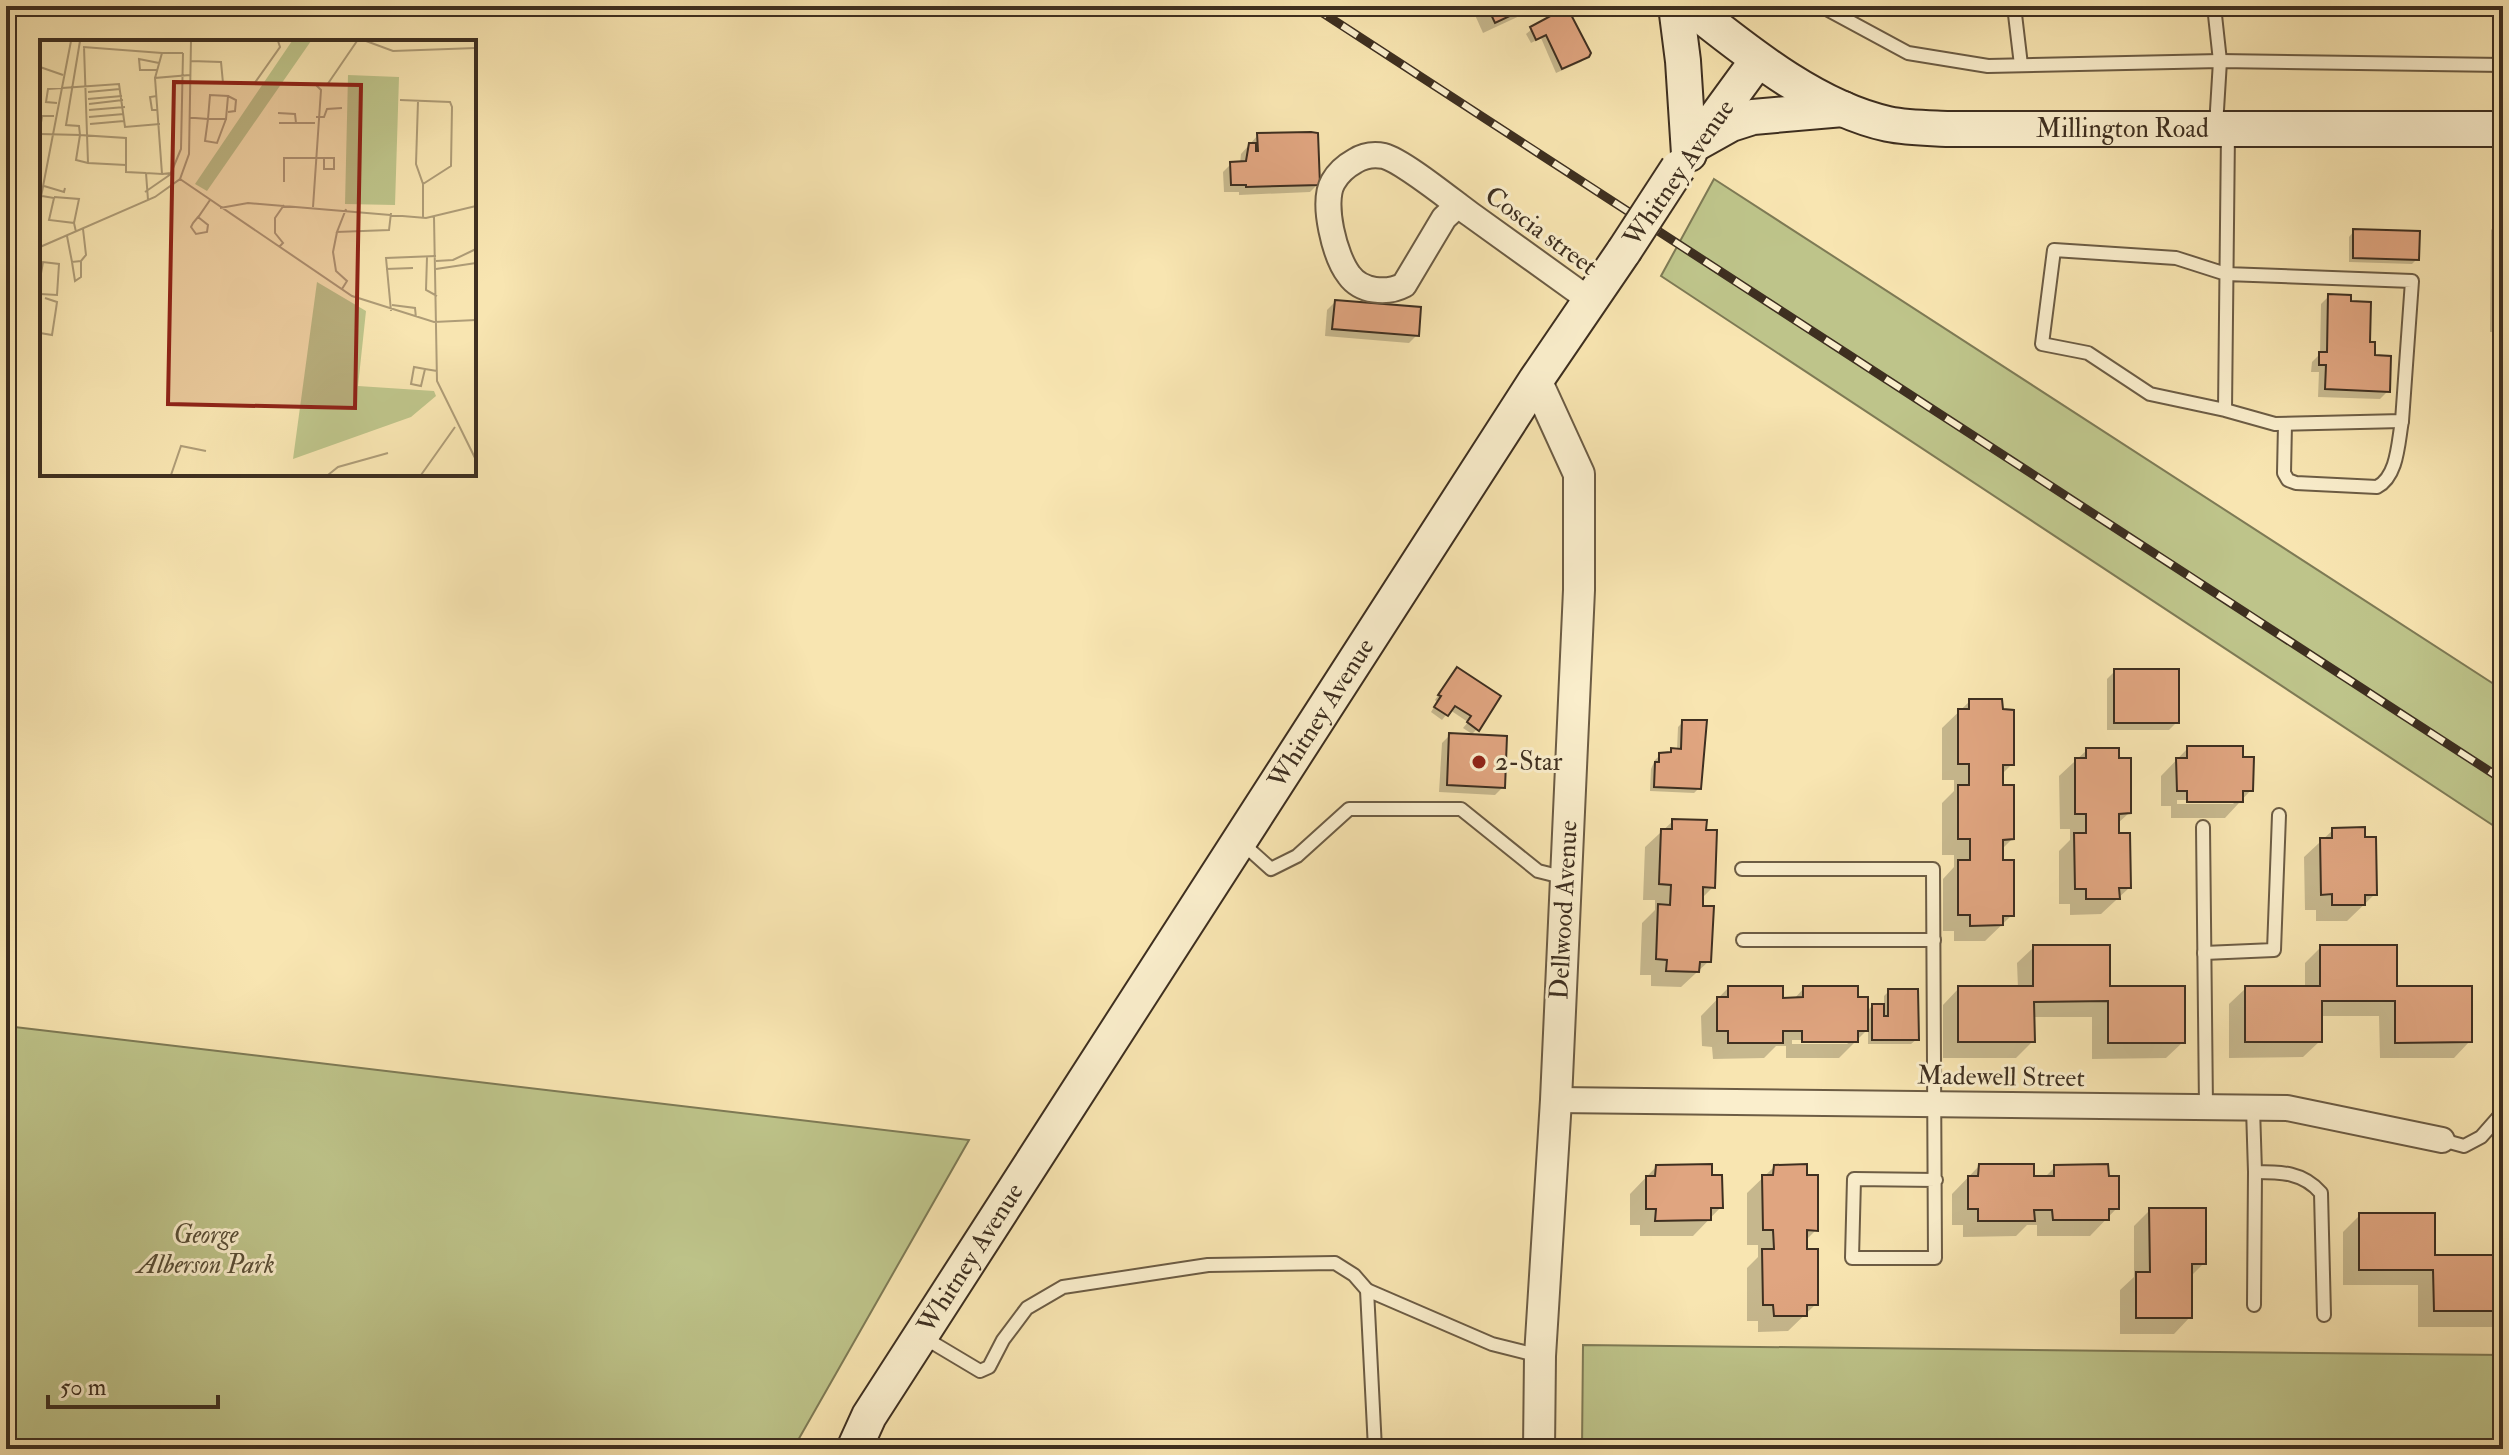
<svg xmlns="http://www.w3.org/2000/svg" width="2509" height="1455" font-family="'IM FELL Double Pica',serif">
<style>
.green{fill:#bec48a;stroke:#7e7a55;stroke-width:2}
.shadow{fill:#0003;fill-rule:evenodd}
.building{fill:#e0a580;stroke:#3e2f20;stroke-width:2}
.lines{fill:none;stroke-linecap:round;stroke-linejoin:round}
.service-casing{stroke:#6c5c44;stroke-width:16}
.minor-casing{stroke:#6c5c44;stroke-width:28}
.tertiary-casing{stroke:#6c5c44;stroke-width:34}
.secondary-casing{stroke:#3e2f20;stroke-width:38}
.service{stroke:#faeecc;stroke-width:12}
.minor{stroke:#faeecc;stroke-width:24}
.tertiary{stroke:#faeecc;stroke-width:30}
.secondary{stroke:#faeecc;stroke-width:34}
.rail-casing{stroke:#3e2f20;stroke-width:9}
.rail{stroke:#faeecc;stroke-width:6;stroke-dasharray:18;stroke-linecap:butt}
.secondary-bridge-casing{stroke:#3e2f20;stroke-width:38;stroke-linecap:butt}
.secondary-bridge{stroke:#faeecc;stroke-width:34}
.poi-dot{fill:#8f2418;stroke:#faeecc;stroke-width:3}
.labels{text-anchor:middle;dominant-baseline:central;stroke-width:6;stroke-linejoin:round;paint-order:stroke}
.street-label{font-size:26px;fill:#3e2f20;stroke:#faeecc}
.poi-label{font-size:26px;fill:#3e2f20;stroke:#faeecc;text-anchor:start}
.park-label{font-size:26px;font-style:italic;fill:#584d35;stroke:#faeecc}
.inset-road{fill:none;stroke:#ae9c77;stroke-width:2}
.view{fill:#8f2418;fill-opacity:0.15;stroke:#8f2418;stroke-width:4}
.inset-edge{fill:none;stroke:#3e2f20;stroke-width:4}
</style>
<rect width="100%" height="100%" fill="#f8e5b1"/>
<filter id="stains"><feTurbulence type="fractalNoise" baseFrequency=".0025" numOctaves="4"/><feColorMatrix values="0 0 0 0 .2 0 0 0 0 .09 0 0 0 0 .02 0 0 0 .5 -.17"/></filter>
<radialGradient id="worn" r=".72"><stop offset=".6" stop-color="#630" stop-opacity="0"/><stop offset="1" stop-color="#630" stop-opacity=".3"/></radialGradient>
<!-- green -->
<g class="green">
<path d="M1714 179 2503 690V832L1661 276Z"/>
<path d="M6 1026 969 1140 793 1449H6Z"/>
<path d="M1583 1345 2503 1355V1449H1582Z"/>
</g>
<!-- shadow -->
<g class="shadow">
<path d="M1471 6H1541L1483 33Z"/>
<path d="M1536 26 1587 56 1581 62 1556 73 1541 38 1531 43 1526 34Z"/>
<path d="M1258 135 1318 184 1310 192 1239 195V192H1224L1223 172 1231 164H1240L1241 154Z"/>
<path d="M2499 222H2503V332H2490L2491 230Z"/>
<path d="M2354 231 2417 259 2412 264 2349 262V237Z"/>
<path d="M2329 296 2349 303 2388 391 2380 399 2318 397 2319 372H2311L2312 362 2320 354 2321 304Z"/>
<path d="M1335 302 1417 335 1409 343 1325 336 1327 310Z"/>
<path d="M1457 669 1477 729 1472 734 1463 728 1468 722 1450 710 1442 720 1431 712 1437 702 1435 700Z"/>
<path d="M2115 671 2177 722 2169 730H2107V679Z"/>
<path d="M1970 701 2012 764 2001 775 2012 839 2001 850 2012 915 1985 941H1954V931H1943V879L1954 867V855H1942V803L1954 791V780H1942V728Z"/>
<path d="M1683 722 1699 788 1694 793 1650 791 1651 769 1655 760 1660 755 1677 750 1678 727Z"/>
<path d="M1450 735 1503 787 1495 795 1439 792 1442 743Z"/>
<path d="M2188 748 2241 759 2251 790 2225 818H2171V806H2161V776ZM2177 800H2237L2233 804H2177Z"/>
<path d="M2087 750 2129 813 2117 824 2129 888 2101 914 2070 915V904H2059V851L2070 840V829H2060L2059 776Z"/>
<path d="M1673 821 1713 887 1701 899 1709 961 1681 987 1651 986V975H1640L1642 923 1655 910V900H1643L1645 847Z"/>
<path d="M2333 830 2375 894 2347 921H2316V910H2305L2304 857Z"/>
<path d="M2034 947 2183 1042 2166 1058 2092 1059V1017H2033V1041L2016 1058H1943V1005L1959 988H2018L2017 963Z"/>
<path d="M2321 947 2395 988 2470 1041 2454 1058H2380L2379 1016H2320V1041L2303 1057 2229 1058V1004L2246 988H2305V963Z"/>
<path d="M1728 988 1781 1000H1793L1804 988 1856 1000 1866 1012 1872 1006H1884V996L1889 991 1917 1039 1911 1044H1868V1029L1839 1058H1786V1046H1776L1764 1058 1713 1059 1712 1047 1702 1046 1701 1016ZM1792 1040H1852L1847 1044H1792Z"/>
<path d="M1979 1166 2032 1178H2044L2055 1167 2117 1208 2090 1236H2037V1225H2027L2016 1236 1963 1237V1225H1952V1194Z"/>
<path d="M1656 1167 1721 1207 1693 1236H1640V1225H1630V1194Z"/>
<path d="M1774 1167 1816 1230 1805 1241 1816 1304 1788 1331 1758 1332V1321H1747V1268L1758 1257V1245H1747V1193Z"/>
<path d="M2150 1210 2204 1263 2190 1277V1317L2174 1334H2120V1290L2134 1277V1226Z"/>
<path d="M2360 1215 2433 1257H2503V1316L2493 1327H2418V1285H2343V1232Z"/>
</g>
<!-- building -->
<g class="building">
<path d="M1487 6H1531L1495 23Z"/>
<path d="M1567 7 1591 53 1589 57 1562 69 1546 35 1536 40 1530 27Z"/>
<path d="M1311 132 1318 133 1320 185 1246 187V185H1231L1230 162 1246 161 1249 143H1256V151H1258L1257 133Z"/>
<rect x="2498" y="220" width="5" height="105"/>
<path d="M2353 229 2420 231 2419 260 2353 258Z"/>
<path d="M2328 294 2351 295V301L2371 302 2370 342H2375V355L2391 356 2390 392 2325 389 2326 365H2319V352H2327Z"/>
<path d="M1335 300 1421 307 1419 336 1332 329Z"/>
<path d="M1457 667 1501 696 1479 731 1467 722 1471 716 1455 706 1448 716 1434 707 1441 696 1438 695Z"/>
<rect x="2114" y="669" width="65" height="54"/>
<path d="M1969 699H2002L2003 709 2014 710V765H2003V785H2014V839L2003 840V860H2014V916H2003V925L1970 926V915H1958V860H1970V839H1958V785H1969V764H1958V709H1969Z"/>
<path d="M1682 720H1707L1701 789 1654 787 1655 762H1659V753L1671 752V748L1681 749Z"/>
<path d="M1449 733 1507 736 1505 788 1447 785Z"/>
<path d="M2187 746H2243V757H2254L2253 791H2243V802H2187V791H2177L2176 758H2187Z"/>
<path d="M2086 748H2119V758H2131V813L2119 814V833H2130L2131 888H2119L2120 899H2086V889H2075L2074 833H2086V814H2075V758H2086Z"/>
<path d="M1672 819 1707 820 1706 830H1717L1715 888 1703 887V906H1714L1711 962H1700L1699 972 1666 971 1667 960 1656 959 1658 904 1670 905 1671 885 1659 884 1661 829H1672Z"/>
<path d="M2365 827V837H2376L2377 895H2365V905H2332V894L2321 895 2320 838H2332V828Z"/>
<path d="M2033 945H2110V986H2185V1043H2108V1001L2034 1002 2035 1042H1958V986H2033Z"/>
<path d="M2320 945H2397V986H2472V1042L2395 1043V1001H2322V1042H2245V986H2320Z"/>
<path d="M1728 986H1783V998L1803 997V986H1858V997H1868V1031H1858V1042H1802V1031H1783V1043H1728V1031H1717V997H1728Z"/>
<path d="M1888 989H1918L1919 1040H1872V1004H1884V1016H1888Z"/>
<path d="M1712 1164V1175H1722L1723 1208H1711V1220L1655 1221 1656 1209H1646V1176H1655L1656 1165Z"/>
<path d="M1807 1164V1175H1818V1231L1807 1230V1249H1818V1305H1807V1316H1774L1773 1305H1763L1762 1249H1774L1773 1230H1763L1762 1175H1773L1774 1165Z"/>
<path d="M1979 1164H2034V1176H2054V1165L2108 1164 2109 1176H2119V1209H2109V1220H2053L2052 1210H2034L2035 1221H1978V1209H1968V1176H1978Z"/>
<path d="M2149 1208H2206V1264H2192V1318H2136V1272H2150Z"/>
<path d="M2359 1213H2435V1255H2503V1311H2434L2433 1270H2359Z"/>
</g>
<g class="lines">
<defs>
<g id="service">
<path d="M1821 6 1908 53 1988 66 2220 61 2503 65"/>
<path d="M2014 6 2021 65"/>
<path d="M2214 6 2220 61 2216 126"/>
<path d="M2225 410 2150 394 2088 353 2042 344 2054 250 2176 258 2226 274 2412 281 2402 421 2275 424 2225 410C2226 317 2227 225 2228 132"/>
<path d="M2285 424 2284 473 2288 480 2296 483 2377 487C2398 476 2398 442 2402 421"/>
<path d="M2203 827 2206 1107"/>
<path d="M1242 843 1271 869 1297 856 1349 809H1461L1538 871 1566 878"/>
<path d="M1742 869H1933L1935 1258H1852L1854 1179 1936 1180"/>
<path d="M1743 940H1934"/>
<path d="M2204 953 2274 950 2279 815"/>
<path d="M2253 1108 2255 1172C2281 1172 2303 1172 2321 1193L2324 1315"/>
<path d="M2442 1140 2464 1146 2481 1137 2503 1112"/>
<path d="M2254 1305 2255 1172"/>
<path d="M923 1337 980 1371 989 1367 1003 1340 1027 1308 1063 1287 1208 1265 1335 1263 1354 1275 1367 1290"/>
<path d="M1375 1449 1367 1290 1492 1344 1540 1356"/>
</g>
<g id="minor">
<path d="M1458 205 1444 218 1404 285C1387 294 1361 292 1349 275 1335 257 1321 203 1333 182 1338 173 1346 166 1355 161 1363 156 1374 154 1384 156 1403 161 1452 201 1470 214L1591 301"/>
<path d="M1556 1100 2287 1108 2442 1140"/>
</g>
<path id="tertiary" d="M1536 380 1579 474V590L1556 1100 1540 1356 1539 1449"/>
<g id="secondary">
<path d="M1676 6 1683 61 1689 154"/>
<path id="s1" d="M1689 6C1746 51 1815 108 1888 124 1907 128 1929 128 1949 129H2503"/>
<path d="M1703 135 1757 61"/>
<path d="M1697 143 1731 124 1753 117 1843 109"/>
<path id="s2" d="M854 1449 869 1416 1536 380 1624 251"/>
</g>
</defs>
<!-- service casing -->
<use href="#service" class="service-casing"/>
<!-- minor casing -->
<use href="#minor" class="minor-casing"/>
<!-- tertiary casing -->
<use href="#tertiary" class="tertiary-casing"/>
<!-- secondary casing -->
<use href="#secondary" class="secondary-casing"/>
<!-- service -->
<use href="#service" class="service"/>
<!-- minor -->
<use href="#minor" class="minor"/>
<!-- tertiary -->
<use href="#tertiary" class="tertiary"/>
<!-- secondary -->
<use href="#secondary" class="secondary"/>
<defs>
<path id="rail" d="M1312 6 2503 780"/>
</defs>
<!-- rail casing -->
<use href="#rail" class="rail-casing"/>
<!-- rail -->
<use href="#rail" class="rail"/>
<defs>
<path id="secondary-bridge" d="M1624 251 1678 168"/>
</defs>
<!-- secondary-bridge casing -->
<use href="#secondary-bridge" class="secondary-bridge-casing"/>
<!-- secondary-bridge -->
<use href="#secondary-bridge" class="secondary-bridge"/>
</g>
<!-- markers -->
<circle class="poi-dot" cx="1479" cy="762" r="8"/>
<g class="labels">
<!-- street labels -->
<g class="street-label">
<text stroke="none"><textPath href="#s1" startOffset="468">Millington Road</textPath></text>
<text transform="translate(1679 173) rotate(-55)">Whitney Avenue</text>
<text transform="translate(1541 231) rotate(36)">Coscia street</text>
<text stroke="none"><textPath href="#s2" startOffset="872">Whitney Avenue</textPath></text>
<text transform="translate(1564 910) rotate(-87)">Dellwood Avenue</text>
<text transform="translate(2001 1077) rotate(1)">Madewell Street</text>
<text stroke="none"><textPath href="#s2" startOffset="224">Whitney Avenue</textPath></text>
</g>
<!-- poi labels -->
<g class="poi-label">
<text x="1495" y="762">2-Star</text>
</g>
<!-- park labels -->
<g class="park-label">
<text x="206" y="1235">George<tspan x="206" dy="30">Alberson Park</tspan></text>
</g>
</g>
<!-- overview -->
<g transform="translate(40 40)">
<rect width="436" height="436" fill="#f8e5b1"/>
<path d="M252 1H271L167 151 155 144ZM308 35 359 37 355 165 305 164ZM277 242 326 271 318 346 394 351 396 356 371 377 253 419Z" fill="#bec48a"/>
<path class="inset-road" d="M40 1 26 85 39 86 40 95 86 98V132L106 133M326 1 353 11 436 8M43 7 122 13M44 7 48 123 86 125M151 21 181 22 183 43 214 44 240 7 238 1M0 27 23 35M117 30H100L99 19 119 23M115 38 122 13H143M248 44 276 45 281 50 273 167M287 45 317 1M48 52 80 49M117 56 110 57 112 70H118M188 56 196 60 195 71 188 72M48 59 82 56M360 60 410 62 412 67 411 126 383 144M378 61 376 124 383 144V178M17 63 6 62 8 49 79 44 85 87 120 84M49 64 83 60M49 70 85 67M238 73 255 74 256 83M49 77 84 74M276 77H284L287 69 302 68M150 78H155L168 79H186L188 56 170 55 168 79 165 101 177 103 186 79M239 83H275M50 84 84 81M0 89 2 76H14M0 94 40 95 36 120 48 123M122 134 131 133 141 109 143 13M140 139 312 256 394 282 436 280M244 142V118H294V129H284V118M4 146 24 152 25 148M105 152 131 134M2 156 14 158 9 180 34 183 36 192M14 157 39 159 34 183M108 160 106 133 122 134 115 38 150 35M0 162 31 1M180 168 208 163 386 178 436 166M306 169 297 192 349 190 351 173M158 177 168 185 167 192 156 194 151 187 153 183 158 177 159 176 170 160M394 177 397 341 436 420M297 192 293 212 296 231 307 241 302 249M27 196 32 222 41 221 46 215 43 189M0 207 115 157 140 139 149 114 151 1M239 207 243 203 235 193V178L244 165M387 217 386 250 397 256M396 221 413 220 436 209M32 222 35 241 41 237V221M346 229 373 228M396 229 436 223M0 239 3 222 19 224 17 255 0 254M352 265 375 268 376 278M351 271 346 218 396 216M0 293 12 295 16 269 17 262 5 258M385 329 381 346 371 344 374 327 385 329 397 331M131 435 141 406 166 411M288 435 298 427 348 413M381 435 415 387"/>
<path class="view" d="M134 42 321 45 315 368 128 364Z"/>
<rect width="436" height="436" class="inset-edge"/>
</g>
<!-- margin -->
<rect width="2509" height="1455" fill="none" stroke="#f8e5b1" stroke-width="32"/>
<rect x="8" y="8" width="2493" height="1439" fill="none" stroke="#3e2f20" stroke-width="4"/>
<rect x="16" y="16" width="2477" height="1423" fill="none" stroke="#3e2f20" stroke-width="2"/>
<!-- scale -->
<path d="M48 1395v12h170v-12" fill="none" stroke="#3e2f20" stroke-width="4"/>
<text x="60" y="1395" font-size="24" fill="#3e2f20" stroke="#faeecc" stroke-width="6" paint-order="stroke">50 m</text>
<rect width="100%" height="100%" filter="url(#stains)"/>
<rect width="100%" height="100%" fill="url(#worn)"/>
</svg>
